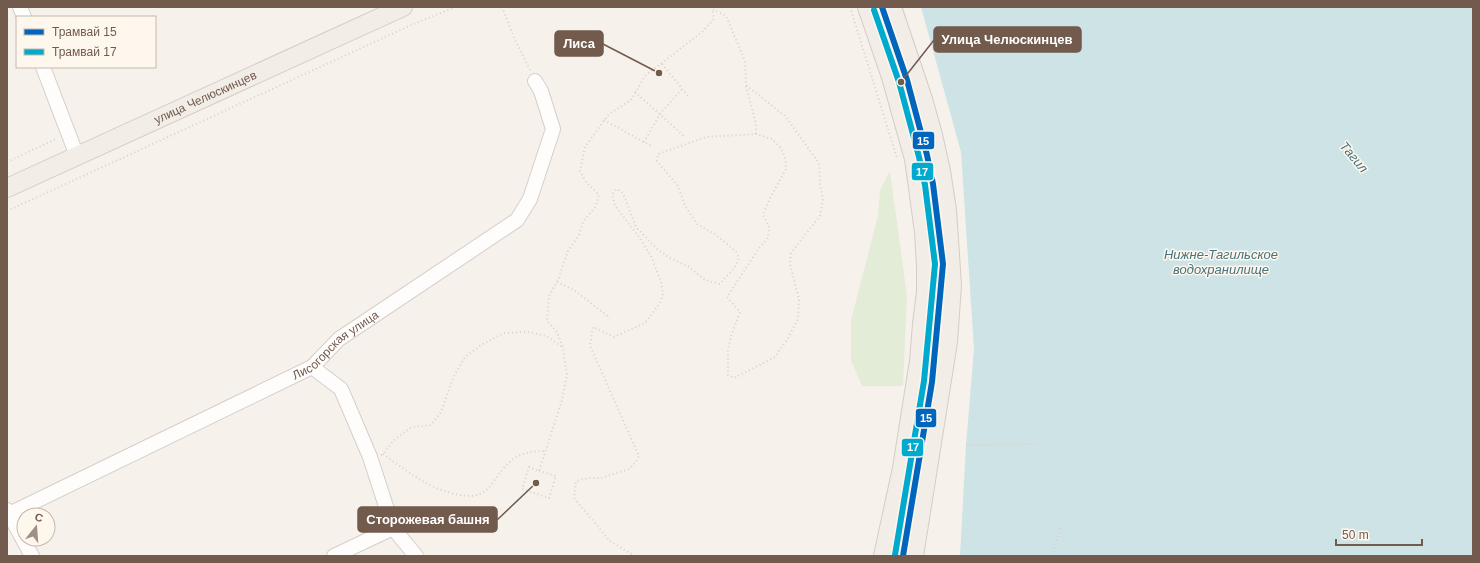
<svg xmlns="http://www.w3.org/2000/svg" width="1480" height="563" font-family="Arial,sans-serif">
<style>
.green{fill:#e3ecd7}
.water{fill:#cee3e5}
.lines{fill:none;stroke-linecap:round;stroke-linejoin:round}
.minor-casing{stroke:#d5cfca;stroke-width:16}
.major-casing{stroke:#d5ccc7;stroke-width:20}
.path{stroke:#d7d0cb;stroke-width:2;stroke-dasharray:1 3;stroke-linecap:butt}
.minor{stroke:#fefdfc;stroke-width:14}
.major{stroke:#f2ede6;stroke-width:18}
.tram-1-casing{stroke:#fef7ed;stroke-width:9}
.tram-2-casing{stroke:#fef7ed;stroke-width:9}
.tram-1{stroke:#0065bd;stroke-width:6}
.tram-2{stroke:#00a9ce;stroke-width:6}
.labels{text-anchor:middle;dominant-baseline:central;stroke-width:3;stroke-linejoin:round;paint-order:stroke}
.street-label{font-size:12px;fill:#725a4d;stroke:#fef7ed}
.water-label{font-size:13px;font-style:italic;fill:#46747d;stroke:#fef7ed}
.leader{fill:none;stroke:#725a4d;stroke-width:1.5}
.callout-dot{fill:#725a4d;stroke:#fef7ed;stroke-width:1.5}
.callout{fill:#725a4d;stroke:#725a4d;stroke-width:1.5}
.callout-label{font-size:13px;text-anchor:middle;font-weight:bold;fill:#fff}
.line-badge{stroke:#fef7ed;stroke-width:1.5}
.badge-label{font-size:11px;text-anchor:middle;font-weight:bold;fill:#fff}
</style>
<rect width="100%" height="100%" fill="#f6f2eb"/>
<!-- green -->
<path class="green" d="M890 171 907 296 903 386H862L851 360V320L878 216 880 190Z"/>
<!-- water -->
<path class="water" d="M921 7H1473V556H960L966 445 974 349 961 152Z"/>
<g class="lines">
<defs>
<g id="minor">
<path d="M20 7 24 17"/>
<path d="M43 67 77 156"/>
<path d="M312 367 341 389 370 457 393 528 416 556"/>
<path d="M7 510 32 556"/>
<path id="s1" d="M7 515 312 367 339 339 517 220 530 199 553 129 541 91 535 81"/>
<path d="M334 556 393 528"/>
</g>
<g id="major">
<path d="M867 7 891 77 914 159 924 232 926 266V292L922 324 919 361 902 468 883 556"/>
<path d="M892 7 923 99 933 135 941 171 947 210 952 285 948 342 914 556"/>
<path id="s2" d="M7 188 403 7"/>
</g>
</defs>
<!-- minor casing -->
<use href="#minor" class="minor-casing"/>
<!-- major casing -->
<use href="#major" class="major-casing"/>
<!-- path -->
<g class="path">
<path d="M502 7 515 40 530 70"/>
<path d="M850 7 897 158"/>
<path d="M662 64 688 96"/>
<path d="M746 86 756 124V134"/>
<path d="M635 92 685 137"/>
<path d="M604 120 651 146"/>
<path d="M644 142 660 114 682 89"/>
<path d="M7 162 56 139"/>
<path d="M7 211 407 27 455 7"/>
<path d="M557 282 574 290 610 318"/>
<path d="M966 445 1038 444"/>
<path d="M383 454C397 464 410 474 424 482 438 490 471 503 485 491 490 488 493 481 497 477 511 457 521 451 546 451"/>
<path d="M381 455 383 454 394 440 412 427 431 425 441 412 453 378 465 357 481 345 504 333 528 332 546 336 562 347"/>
<path d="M539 471 556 476 549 498 522 489 529 467 539 471 562 400 567 375 563 348 557 332 547 321 549 296 558 280 568 251 579 235 583 222 596 206 599 195 586 182 580 171 585 147 609 114 631 100 645 76 702 32 714 19 712 9"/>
<path d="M635 556 610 541 574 498 576 481 588 478H601L629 469 636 462 639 456 590 346 593 327 614 337 645 323 660 303 663 294 661 282 651 256 639 237 615 206 612 194 617 189 623 193 636 227 657 249 670 258 689 267 705 280 720 284 726 277 734 269 739 258 736 252 727 244 716 235 697 224 685 206 678 186 657 161 658 154 706 137 756 134 772 139 780 147 785 157 786 169 770 198 763 215 769 226 768 238 759 248 727 297 740 312 731 336 728 350V375L734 378 775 357 788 338 798 319 799 299 790 264 791 253 820 216 823 199 820 184 819 163 811 152 786 117 746 85 745 61 726 16 712 9"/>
<path d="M1052 556 1061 527"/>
</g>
<!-- minor -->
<use href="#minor" class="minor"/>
<!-- major -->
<use href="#major" class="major"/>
<defs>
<path id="tram-1" d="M882 7 907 80 927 155 933 184 943 264 932 382 903 556"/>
<path id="tram-2" d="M874 10 899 82 919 157 925 185 935 264 924 381 895 555"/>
</defs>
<!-- tram-1 casing -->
<use href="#tram-1" class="tram-1-casing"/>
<!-- tram-2 casing -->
<use href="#tram-2" class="tram-2-casing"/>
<!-- tram-1 -->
<use href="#tram-1" class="tram-1"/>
<!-- tram-2 -->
<use href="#tram-2" class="tram-2"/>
</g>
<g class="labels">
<!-- street labels -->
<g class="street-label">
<text stroke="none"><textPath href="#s2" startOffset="218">улица Челюскинцев</textPath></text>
<text stroke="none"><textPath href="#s1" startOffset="371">Лисогорская улица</textPath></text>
</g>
<!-- water labels -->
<g class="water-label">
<text transform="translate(1354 157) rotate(50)">Тагил</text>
<text x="1221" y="254">Нижне-Тагильское<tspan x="1221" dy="15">водохранилище</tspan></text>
</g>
</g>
<!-- callouts -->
<path class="leader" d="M901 82L934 40M659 73L603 44M536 483L497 520"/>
<g class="callout-dot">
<circle cx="901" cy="82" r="4"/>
<circle cx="659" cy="73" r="4"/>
<circle cx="536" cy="483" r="4"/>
</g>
<g class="callout">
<rect x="934" y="27" width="147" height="25" rx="4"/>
<rect x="555" y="31" width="48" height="25" rx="4"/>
<rect x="358" y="507" width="139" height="25" rx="4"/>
</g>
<g class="callout-label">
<text x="1007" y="44">Улица Челюскинцев</text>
<text x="579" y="48">Лиса</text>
<text x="428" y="524">Сторожевая башня</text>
</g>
<g class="line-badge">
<rect x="912" y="131" width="23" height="19" rx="4" fill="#0065bd"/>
<rect x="911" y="162" width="23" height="19" rx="4" fill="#00a9ce"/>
<rect x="915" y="408" width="22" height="20" rx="4" fill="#0065bd"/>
<rect x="901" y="438" width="23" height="19" rx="4" fill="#00a9ce"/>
</g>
<g class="badge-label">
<text x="923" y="145">15</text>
<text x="922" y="176">17</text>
<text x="926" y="422">15</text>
<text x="913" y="451">17</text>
</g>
<!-- border -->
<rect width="1480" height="563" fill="none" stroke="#725a4d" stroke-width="16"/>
<!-- legend -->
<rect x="16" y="16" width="140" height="52" fill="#fef7ed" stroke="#c6b8ad"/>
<rect x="24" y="29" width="20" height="6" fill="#0065bd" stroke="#c6b8ad"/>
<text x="52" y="36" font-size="12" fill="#725a4d">Трамвай 15</text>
<rect x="24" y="49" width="20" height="6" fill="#00a9ce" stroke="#c6b8ad"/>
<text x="52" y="56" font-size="12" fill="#725a4d">Трамвай 17</text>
<!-- north arrow -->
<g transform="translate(36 527) rotate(17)"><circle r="19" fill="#fef7ed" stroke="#c6b8ad"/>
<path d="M0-3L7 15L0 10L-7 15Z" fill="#a08f84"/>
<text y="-6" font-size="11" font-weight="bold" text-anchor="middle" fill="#725a4d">С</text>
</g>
<!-- scale -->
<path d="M1336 539v6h86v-6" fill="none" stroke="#725a4d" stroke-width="2"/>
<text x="1342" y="539" font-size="12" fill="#725a4d" stroke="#fef7ed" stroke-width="3" paint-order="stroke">50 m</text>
</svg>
